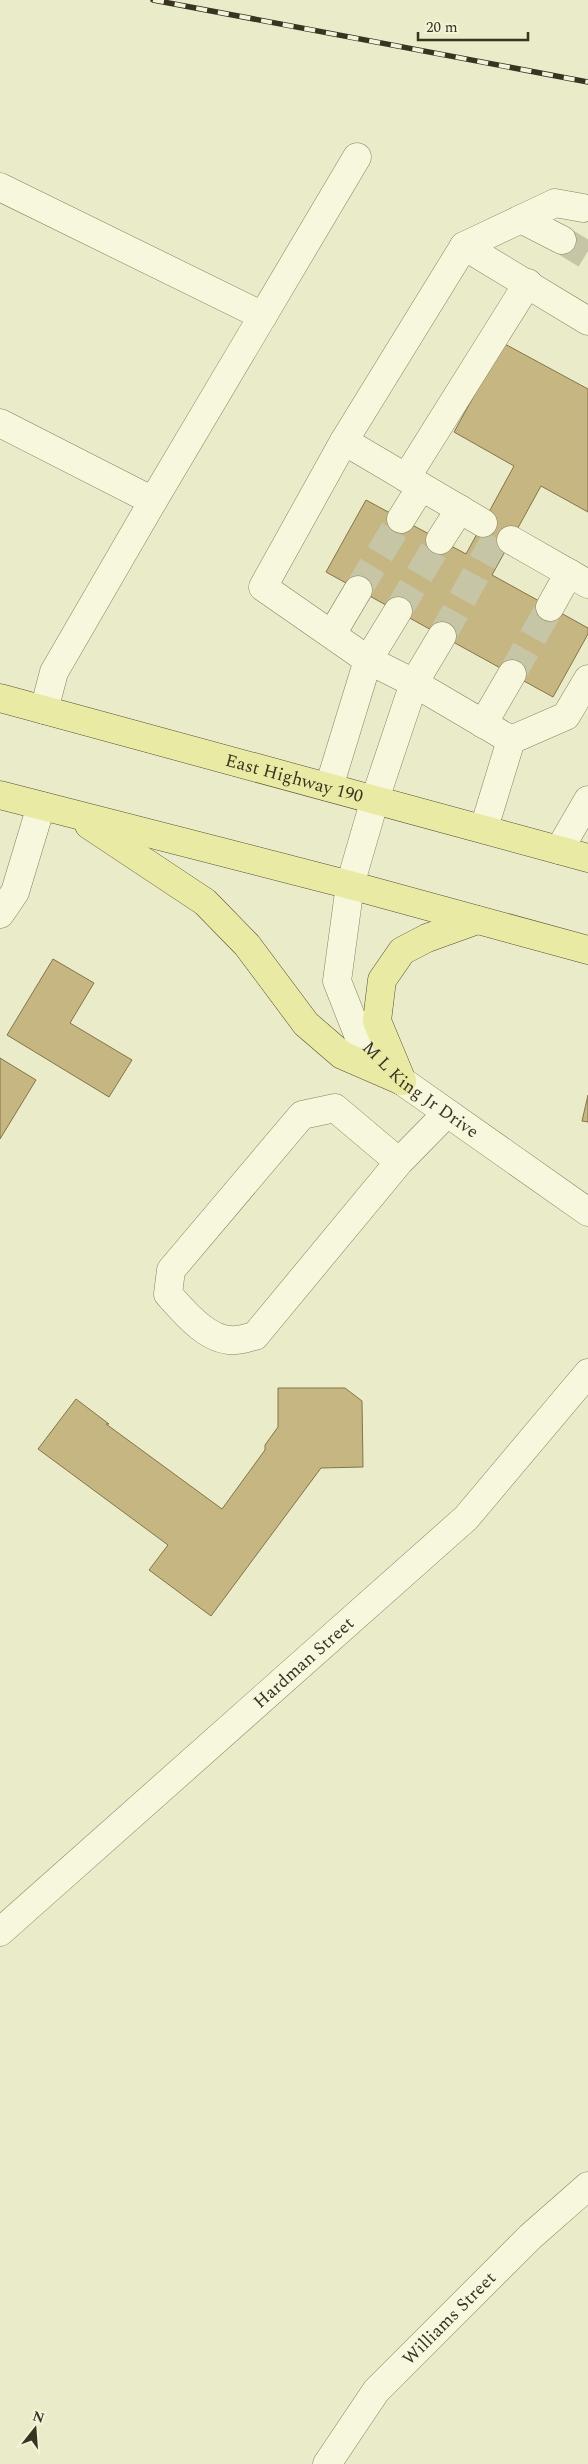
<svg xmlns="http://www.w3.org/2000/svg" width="588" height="2464" font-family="Spectral,serif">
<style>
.building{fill:#c6b682;stroke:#847447}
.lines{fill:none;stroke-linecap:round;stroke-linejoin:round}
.minor-tunnel{stroke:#c6c6a7;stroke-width:28;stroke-dasharray:28 14;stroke-linecap:butt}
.minor-casing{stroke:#87815f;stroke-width:29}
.major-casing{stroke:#554e33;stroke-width:29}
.minor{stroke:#f6f7dc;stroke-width:28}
.major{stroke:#e9eba5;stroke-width:28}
.rail-casing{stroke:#383421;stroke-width:5.5}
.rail{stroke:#f2f3d8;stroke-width:4;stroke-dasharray:11;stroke-linecap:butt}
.labels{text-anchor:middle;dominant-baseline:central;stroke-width:4;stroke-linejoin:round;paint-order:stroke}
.street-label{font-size:18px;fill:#383421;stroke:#f2f3d8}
</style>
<rect width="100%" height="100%" fill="#eaebc9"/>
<!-- building -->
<g class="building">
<path d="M503 343 588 389V512L541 486 492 575 588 628V634L553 697 326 572 366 500 466 554 514 466 454 432Z"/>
<path d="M53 959 94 983 70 1023 132 1060 109 1097 7 1035Z"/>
<path d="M0 1058 36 1080 0 1139Z"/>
<path d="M588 1095V1122L582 1121Z"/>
<path d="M278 1388H345L362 1401 363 1467 321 1468 211 1616 149 1570 168 1545 38 1449 76 1399 109 1424H106L222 1509 265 1450V1445L278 1427Z"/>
</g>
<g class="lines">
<!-- minor-tunnel -->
<g class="minor-tunnel">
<path d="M562 240 588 256"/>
<path d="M358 590 401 519"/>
<path d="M398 611 440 540"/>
<path d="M442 636 499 532"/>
<path d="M512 674 550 607"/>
</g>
<defs>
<g id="minor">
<path d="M0 187 263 316"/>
<path d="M521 219 555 203 583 208"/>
<path d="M464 246 521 219 562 240"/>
<path d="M0 423 153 501 54 672 44 710"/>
<path d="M344 441 483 523"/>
<path d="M406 478 528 283"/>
<path d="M153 501 357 157"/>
<path d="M401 519 421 487"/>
<path d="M440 540 460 509"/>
<path d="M511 540 588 584"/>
<path d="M550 607 569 573"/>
<path d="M332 634 358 590"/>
<path id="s1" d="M442 636 414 683 375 799 350 885 337 981 359 1037 402 1081 588 1212"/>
<path d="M483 724 512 674"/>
<path d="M511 740 414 683 368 660 263 587 344 441 464 246 588 321"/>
<path d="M329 787 368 660 398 611"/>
<path d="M484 828 511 740 566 716 588 679"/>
<path d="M559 850 588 800"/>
<path d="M0 914 15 892 41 806"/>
<path d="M399 1162 335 1108 302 1115 171 1270 168 1294C184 1312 209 1343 236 1340 242 1340 249 1337 255 1336L399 1162 447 1113"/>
<path id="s2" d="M0 1932 466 1518 588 1373"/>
<path id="s3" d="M327 2464 376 2391 530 2237 588 2186"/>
</g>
<g id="major">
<path id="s4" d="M0 698 588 858"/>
<path d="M0 795 350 885 588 950"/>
<path d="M89 825 205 902 247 945 306 1024 342 1055 402 1081"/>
<path d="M402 1081 377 1021 382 980 402 951 427 938 477 920"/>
</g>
</defs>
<!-- minor casing -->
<use href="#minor" class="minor-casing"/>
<!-- major casing -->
<use href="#major" class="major-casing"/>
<!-- minor -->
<use href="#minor" class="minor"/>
<!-- major -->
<use href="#major" class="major"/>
<defs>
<path id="rail" d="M153 0 588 82"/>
</defs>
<!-- rail casing -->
<use href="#rail" class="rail-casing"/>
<!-- rail -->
<use href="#rail" class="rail"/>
</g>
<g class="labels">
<!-- street labels -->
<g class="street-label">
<text stroke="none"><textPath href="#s4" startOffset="305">East Highway 190</textPath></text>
<text stroke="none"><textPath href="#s1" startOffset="505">M L King Jr Drive</textPath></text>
<text stroke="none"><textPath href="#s2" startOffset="406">Hardman Street</textPath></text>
<text stroke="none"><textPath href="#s3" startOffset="191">Williams Street</textPath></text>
</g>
</g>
<!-- north arrow -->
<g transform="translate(35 2429) rotate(17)" stroke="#f2f3d8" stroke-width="4" paint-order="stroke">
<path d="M0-4L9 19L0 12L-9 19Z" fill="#383421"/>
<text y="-8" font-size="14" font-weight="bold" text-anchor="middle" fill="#383421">N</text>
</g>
<!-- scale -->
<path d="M418 32v8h110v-8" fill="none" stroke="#383421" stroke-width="2.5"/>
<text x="426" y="32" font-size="15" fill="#383421" stroke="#f2f3d8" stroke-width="4" paint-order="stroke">20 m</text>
</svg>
